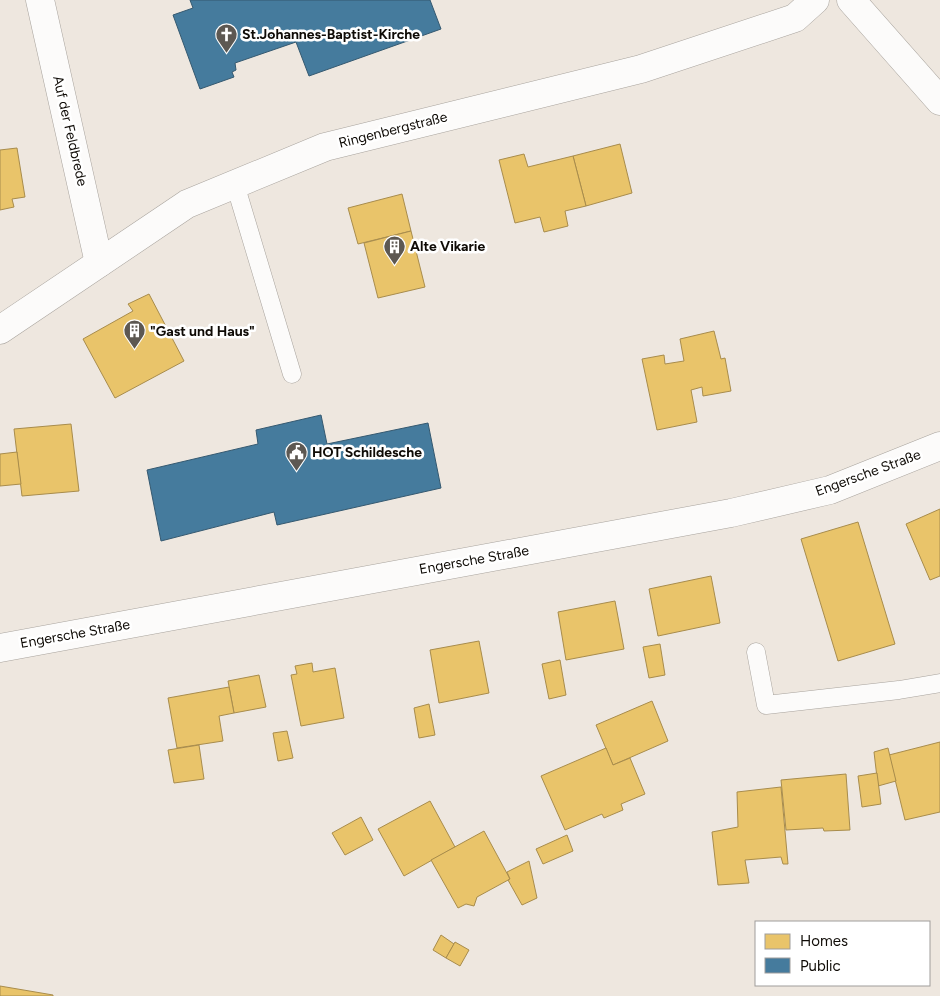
<svg xmlns="http://www.w3.org/2000/svg" width="940" height="996" font-family="Figtree,sans-serif">
<style>
.homes{fill:#e9c46a;stroke:#a88c4c}
.public{fill:#457b9d;stroke:#355970}
.lines{fill:none;stroke-linecap:round;stroke-linejoin:round}
.service-casing{stroke:#a8a39d;stroke-width:19}
.minor-casing{stroke:#a8a39d;stroke-width:29}
.secondary-casing{stroke:#a8a39d;stroke-width:29}
.service{stroke:#fcfbfa;stroke-width:18}
.minor{stroke:#fcfbfa;stroke-width:28}
.secondary{stroke:#fcfbfa;stroke-width:28}
.labels{text-anchor:middle;dominant-baseline:central;stroke-width:5;stroke-linejoin:round;paint-order:stroke}
.poi-label{font-size:14px;font-weight:bold;fill:#0f0b06;stroke:#fff;text-anchor:start}
.street-label{font-size:14px;fill:#0f0b06;stroke:#fff}
</style>
<rect width="100%" height="100%" fill="#eee7df"/>
<!-- homes -->
<g class="homes">
<path d="M620 144 632 193 586 206 573 156Z"/>
<path d="M17 148 25 197 12 199 14 207 0 210V150Z"/>
<path d="M524 154 528 167 573 156 586 206 565 211 568 226 544 232 540 217 515 223 499 160Z"/>
<path d="M402 194 411 231 358 244 348 208Z"/>
<path d="M411 231 425 287 378 298 364 243Z"/>
<path d="M149 294 184 361 115 398 83 339 133 311 128 304Z"/>
<path d="M714 331 721 359 725 358 731 391 703 396 702 387 691 390 697 422 657 430 642 359 664 355 665 364 684 361 680 339Z"/>
<path d="M71 424 79 491 22 496 14 429Z"/>
<path d="M17 452 21 484 0 486V454Z"/>
<path d="M940 509V576L930 580 906 524Z"/>
<path d="M858 522 895 644 838 661 801 539Z"/>
<path d="M711 576 720 623 658 636 649 589Z"/>
<path d="M615 601 624 649 566 660 558 612Z"/>
<path d="M479 641 489 693 439 703 430 650Z"/>
<path d="M660 644 665 675 649 678 643 647Z"/>
<path d="M560 660 566 695 549 699 542 664Z"/>
<path d="M312 663 313 672 335 668 344 718 301 726 291 675 297 674 295 666Z"/>
<path d="M259 675 266 707 234 713 228 681Z"/>
<path d="M229 687 234 713 219 716 223 741 177 748 168 698Z"/>
<path d="M652 701 668 741 613 765 596 725Z"/>
<path d="M429 704 435 735 419 738 414 708Z"/>
<path d="M287 731 293 758 278 761 273 733Z"/>
<path d="M940 742V812L905 820 889 755Z"/>
<path d="M199 745 204 779 174 783 168 750Z"/>
<path d="M606 748 613 765 630 758 645 794 621 804 623 810 604 818 602 814 565 830 541 776Z"/>
<path d="M888 748 896 781 878 786 874 752Z"/>
<path d="M877 773 881 804 862 807 858 776Z"/>
<path d="M846 774 850 830 824 831 823 828 786 830 781 780Z"/>
<path d="M781 787 788 864H783L781 857 745 860 749 883 718 885 712 832 738 827 737 792Z"/>
<path d="M430 801 455 847 404 876 378 829Z"/>
<path d="M361 817 373 840 345 855 332 833Z"/>
<path d="M484 831 510 879 477 897 474 906 466 904 458 908 431 860Z"/>
<path d="M567 835 573 851 543 864 536 849Z"/>
<path d="M529 861 537 898 522 905 508 880 510 879 507 872Z"/>
<path d="M441 935 454 944 446 958 433 950Z"/>
<path d="M455 942 469 950 460 966 446 958Z"/>
<path d="M0 986 53 995V996H0Z"/>
</g>
<!-- public -->
<g class="public">
<path d="M190 0H430L441 29 309 76 296 42 235 63 236 70 232 72 234 77 200 89 173 15 193 8Z"/>
<path d="M321 415 327 444 428 423 441 488 277 525 274 512 161 541 147 470 258 444 256 430Z"/>
</g>
<g class="lines">
<defs>
<g id="service">
<path d="M235 184 292 374"/>
<path d="M756 652 766 705 899 690 940 683"/>
</g>
<g id="minor">
<path d="M40 0 99 263"/>
<path d="M851 0 940 101"/>
<path d="M0 330 187 204 325 147 641 69 795 18 815 0"/>
</g>
<path id="secondary" d="M0 648 731 513 830 490 940 446"/>
</defs>
<!-- service casing -->
<use href="#service" class="service-casing"/>
<!-- minor casing -->
<use href="#minor" class="minor-casing"/>
<!-- secondary casing -->
<use href="#secondary" class="secondary-casing"/>
<!-- service -->
<use href="#service" class="service"/>
<!-- minor -->
<use href="#minor" class="minor"/>
<!-- secondary -->
<use href="#secondary" class="secondary"/>
</g>
<!-- icons -->
<defs>
<symbol id="church-pin" viewBox="-11 -11 22 30"><path d="M0 17L-7.5 6A9.5 9.5 0 1 1 7.5 6Z" fill="#5d5852" stroke="#fff"/><path d="M-1.2-6h2.4v3.5h3.3v2.4h-3.3V6h-2.4V-.1h-3.3v-2.4h3.3Z" fill="#fff"/></symbol>
<symbol id="building-pin" viewBox="-11 -11 22 30"><path d="M0 17L-7.5 6A9.5 9.5 0 1 1 7.5 6Z" fill="#5d5852" stroke="#fff"/><path d="M-4-6H4V6H1V3H-1V6H-4ZM-2.5-4.3h1.7v1.8h-1.7ZM.8-4.3h1.7v1.8H.8ZM-2.5-1h1.7V.8h-1.7ZM.8-1h1.7V.8H.8Z" fill="#fff"/></symbol>
<symbol id="civic-pin" viewBox="-11 -11 22 30"><path d="M0 17L-7.5 6A9.5 9.5 0 1 1 7.5 6Z" fill="#5d5852" stroke="#fff"/><path d="M-.6-6.5H3V-4.5H.6V-3L4-1V1h2V6H-6V1h2V-1L-.6-3ZM-1.2 2.5V6h2.4V2.5Z" fill="#fff"/></symbol>
</defs>
<g fill-rule="evenodd">
<use href="#church-pin" x="214" y="22" width="25" height="34"/>
<use href="#building-pin" x="382" y="234" width="25" height="34"/>
<use href="#building-pin" x="122" y="318" width="25" height="34"/>
<use href="#civic-pin" x="284" y="440" width="25" height="34"/>
</g>
<g class="labels">
<!-- poi labels -->
<g class="poi-label">
<text x="242" y="34">St.Johannes-Baptist-Kirche</text>
<text x="410" y="246">Alte Vikarie</text>
<text x="150" y="331">"Gast und Haus"</text>
<text x="312" y="452">HOT Schildesche</text>
</g>
<!-- street labels -->
<g class="street-label">
<text transform="translate(393 130) rotate(-14)">Ringenbergstraße</text>
<text transform="translate(70 131) rotate(77)">Auf der Feldbrede</text>
<text transform="translate(868 473) rotate(-20)">Engersche Straße</text>
<text transform="translate(474 560) rotate(-10)">Engersche Straße</text>
<text transform="translate(75 634) rotate(-10)">Engersche Straße</text>
</g>
</g>
<!-- legend -->
<rect x="755" y="921" width="175" height="65" fill="#ffffff" stroke="#9f9d9b"/>
<rect x="765" y="934" width="25" height="15" fill="#e9c46a" stroke="#9f9d9b"/>
<text x="800" y="946" font-size="15" fill="#0f0b06">Homes</text>
<rect x="765" y="958" width="25" height="15" fill="#457b9d" stroke="#9f9d9b"/>
<text x="800" y="971" font-size="15" fill="#0f0b06">Public</text>
</svg>
